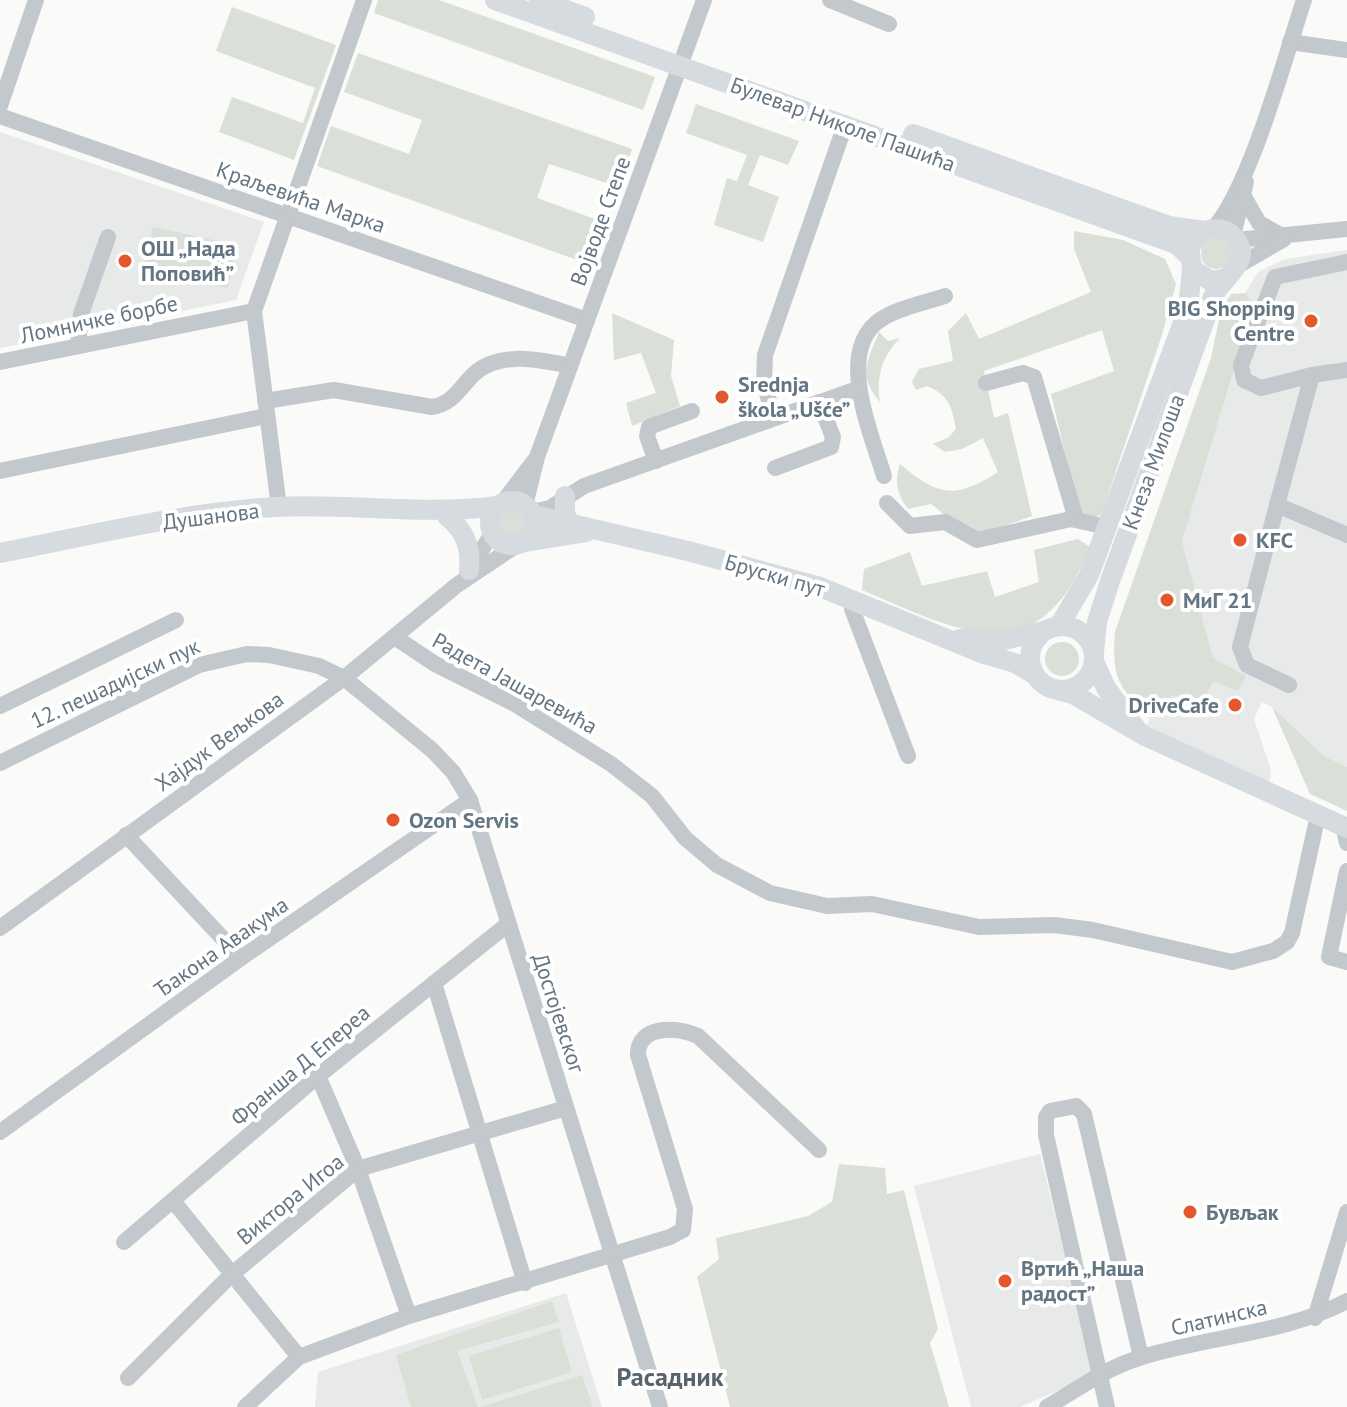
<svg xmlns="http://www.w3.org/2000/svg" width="1347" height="1407" font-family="'PT Sans',sans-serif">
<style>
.built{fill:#e8e9e9}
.green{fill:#dadfd7}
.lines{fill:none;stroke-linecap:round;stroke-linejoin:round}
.minor{stroke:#c3c8cc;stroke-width:16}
.major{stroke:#d6dbdf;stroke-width:20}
.poi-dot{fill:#e4572e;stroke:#fff;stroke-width:3}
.labels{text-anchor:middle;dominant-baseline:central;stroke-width:8;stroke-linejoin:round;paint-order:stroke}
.street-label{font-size:22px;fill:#657683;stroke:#fff}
.poi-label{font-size:22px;font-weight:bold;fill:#657683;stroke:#fff;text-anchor:start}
.quarter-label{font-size:26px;font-weight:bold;fill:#57646e;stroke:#fff}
</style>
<rect width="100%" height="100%" fill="#fafaf8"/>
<!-- built -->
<g class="built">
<path d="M0 132 264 222 236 300 0 348Z"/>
<path d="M1347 250V767L1324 756 1272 707 1262 702 1254 719 1271 770 1269 785 1146 727 1154 707 1167 697 1213 680 1245 676 1213 658 1182 541 1254 304 1245 293 1258 272 1285 259Z"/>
<path d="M1040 1154 1094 1375 1020 1407H971L914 1186Z"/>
<path d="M566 1293 602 1407H315L318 1372Z"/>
</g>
<!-- green -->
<g class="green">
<path d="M378 0H439L655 77 643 110 374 13Z"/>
<path d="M232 7 336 45 294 160 219 132 232 97 303 123 315 88 216 51Z"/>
<path d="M358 53 632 149 619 187 549 164 537 198 603 222 588 264 317 166 331 126 409 154 422 120 344 92Z"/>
<path d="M696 104 799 141 788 165 760 155 748 185 779 197 763 242 714 225 727 178 737 181 747 155 686 133Z"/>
<path d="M153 227 237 245 228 288 144 270Z"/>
<path d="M1074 231 1123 240 1165 259 1176 284 1162 335 1101 515 1092 518 1079 513 1051 394 1114 371 1102 330 984 371 994 418 1008 413 1032 516 984 533 960 527 931 504 908 509C897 494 894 482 900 464 938 496 955 500 998 472L983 438 962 449 945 452 933 444 949 437 956 429C952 407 949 395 927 386L916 390 912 382 919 369 953 361 948 331 966 313 979 339 1091 292 1074 249Z"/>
<circle cx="1216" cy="254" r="15"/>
<path d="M1245 293 1254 304 1182 541 1213 658 1246 676 1238 691 1213 681 1202 703 1174 695 1158 703 1151 714C1116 689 1112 674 1115 632L1211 358 1221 310 1231 294Z"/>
<path d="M612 313 674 340 671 376 680 406 632 426 626 403 656 393 641 353 614 360Z"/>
<path d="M879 332 888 341 900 338C882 357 876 375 880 402 857 374 867 363 879 332Z"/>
<circle cx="512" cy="523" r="14"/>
<path d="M1078 539 1090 547C1038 677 961 632 862 590L864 569 910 552 922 586 987 571 995 597 1039 582 1034 550Z"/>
<circle cx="1062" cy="659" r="17"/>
<path d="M1272 707 1324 756 1347 767V811L1310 794Z"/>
<path d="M839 1164 885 1168 887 1194 904 1190 938 1329 930 1343 949 1407H730L697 1277 719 1259 716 1238 808 1216 832 1202Z"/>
<path d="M552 1301 559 1322 457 1351 478 1407H411L396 1355Z"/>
<path d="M559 1328 572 1372 482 1400 469 1356Z"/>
<path d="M582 1375 593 1407H481Z"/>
</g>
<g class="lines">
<!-- minor -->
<g class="minor">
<path d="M830 0 889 24"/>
<path d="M1290 42 1347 50"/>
<path d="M0 106 36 0"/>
<path d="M0 116 587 320"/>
<path d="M1243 195 1259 223 1284 237"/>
<path d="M1213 229C1250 188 1285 57 1304 0"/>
<path d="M1233 236 1246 182"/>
<path d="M1236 240 1347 229"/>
<path d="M1239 265 1284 239"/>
<path d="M78 346 81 314 108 237"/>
<path d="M0 362 254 311"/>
<path d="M1312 375 1347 370"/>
<path d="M986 383 1023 373 1034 377 1076 519"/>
<path d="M265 401 334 390 432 407C451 404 458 391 470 378 495 350 537 359 570 366"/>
<path d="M774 418 764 383 765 355 845 125"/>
<path d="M656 461 647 436 649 427 692 411"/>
<path d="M775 468 831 447 833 437 819 402"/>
<path d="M0 471 266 416"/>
<path d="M884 476C872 436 837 356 876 323 893 309 924 303 945 296"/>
<path d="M503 502 534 461"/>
<path d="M887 503 910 526 945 522 977 540 1071 519 1107 527"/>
<path d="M525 505 537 457 704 0"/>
<path d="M1277 505 1312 375 1261 388 1244 380 1241 365 1275 277 1347 262"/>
<path d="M279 507 254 311 364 0"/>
<path d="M531 512 550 508 584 486 857 389"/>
<path d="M467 573 492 534"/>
<path d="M854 599 852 609 908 756"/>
<path d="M396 638 435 664 513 703 611 764 652 796 685 838 717 865 770 893 827 906 872 904 979 927 1054 925 1093 930 1232 962 1273 951 1287 942 1292 933 1318 815"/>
<path d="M1289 685 1247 665 1240 647 1277 505 1347 535"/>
<path d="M0 706 176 620"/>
<path d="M0 763 199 665 247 654 269 655 319 666 344 678 432 750 453 772 470 800 660 1407"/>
<path d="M1343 826 1347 843"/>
<path d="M126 835 241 958"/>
<path d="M1347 871 1329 957 1347 962"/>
<path d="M0 928 344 678 457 585 517 545"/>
<path d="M434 983 525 1283"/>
<path d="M318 1076 358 1169 409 1316"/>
<path d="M0 1132 241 958 470 800"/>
<path d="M174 1202 299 1357"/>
<path d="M124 1242 318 1076 508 924"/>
<path d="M1315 1318 1347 1212"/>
<path d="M128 1378 231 1275 358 1169 566 1108"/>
<path d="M245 1407 299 1357 409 1316 670 1237 683 1230 685 1209 638 1055C637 1025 678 1026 698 1036L819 1150"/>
<path d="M1047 1407C1078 1389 1104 1369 1139 1358 1208 1336 1282 1335 1347 1301"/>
<path d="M1107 1407 1046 1135V1117L1050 1111 1076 1106 1084 1114 1141 1357"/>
</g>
<!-- major -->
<g class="major">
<path d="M495 0 1176 244 1188 255"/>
<path d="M539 0 585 17"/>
<path d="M913 134 1169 226 1204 231"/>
<path d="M565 496V512L569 523"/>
<circle cx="512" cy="523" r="22"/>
<path d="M533 515 688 551 820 587 984 654 1015 663 1034 674"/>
<path d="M447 516C465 531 471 546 469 570"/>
<path d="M523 542 586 532"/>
<path d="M0 553C92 535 184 512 277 507 351 503 423 516 497 506"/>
<circle cx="1062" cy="658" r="32"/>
<path d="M1059 626 1089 575 1188 309 1192 269"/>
<path d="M960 639 1004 640 1043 631"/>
<path d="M1094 652 1097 622 1110 581 1213 297C1222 277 1255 261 1234 237 1226 228 1215 228 1204 231L1189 247 1192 269 1211 281 1227 278"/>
<path d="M1094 661 1106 688 1138 731"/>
<path d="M1057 690 1073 694 1145 736 1347 828"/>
</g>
</g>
<!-- markers -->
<g class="poi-dot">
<circle cx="125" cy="261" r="8"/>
<circle cx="1311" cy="321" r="8"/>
<circle cx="722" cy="397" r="8"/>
<circle cx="1240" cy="540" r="8"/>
<circle cx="1167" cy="600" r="8"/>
<circle cx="1235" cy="705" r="8"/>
<circle cx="393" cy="820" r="8"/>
<circle cx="1190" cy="1212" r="8"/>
<circle cx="1005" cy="1281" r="8"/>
</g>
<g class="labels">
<!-- street labels -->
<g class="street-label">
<text transform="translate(843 124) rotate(20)">Булевар Николе Пашића</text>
<text transform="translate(301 197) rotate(19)">Краљевића Марка</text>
<text transform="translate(600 221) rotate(-70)">Војводе Степе</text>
<text transform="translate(99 319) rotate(-12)">Ломничке борбе</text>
<text transform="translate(1153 462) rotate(-70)">Кнеза Милоша</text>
<text transform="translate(211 516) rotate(-7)">Душанова</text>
<text transform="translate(775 575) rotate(16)">Бруски пут</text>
<text transform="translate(115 683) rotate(-25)">12. пешадијски пук</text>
<text transform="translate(515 683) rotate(29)">Радета Јашаревића</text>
<text transform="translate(219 741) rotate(-36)">Хајдук Вељкова</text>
<text transform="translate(221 947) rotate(-35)">Ђакона Авакума</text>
<text transform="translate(559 1013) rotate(72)">Достојевског</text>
<text transform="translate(300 1065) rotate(-40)">Франша Д Епереа</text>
<text transform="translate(290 1199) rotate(-39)">Виктора Игоа</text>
<text transform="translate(1219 1317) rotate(-13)">Слатинска</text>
</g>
<!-- poi labels -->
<g class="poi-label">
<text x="141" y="248">ОШ „Нада<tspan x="141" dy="25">Поповић”</tspan></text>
<text x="1295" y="308" text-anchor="end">BIG Shopping<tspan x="1295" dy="25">Centre</tspan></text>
<text x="738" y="384">Srednja<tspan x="738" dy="25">škola „Ušće”</tspan></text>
<text x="1256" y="540">KFC</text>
<text x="1183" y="600">МиГ 21</text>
<text x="1219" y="705" text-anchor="end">DriveCafe</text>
<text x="409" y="820">Ozon Servis</text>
<text x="1206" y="1212">Бувљак</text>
<text x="1021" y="1268">Вртић „Наша<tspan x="1021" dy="25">радост”</tspan></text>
</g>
<!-- quarter labels -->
<g class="quarter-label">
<text x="670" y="1376">Расадник</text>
</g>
</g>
</svg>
